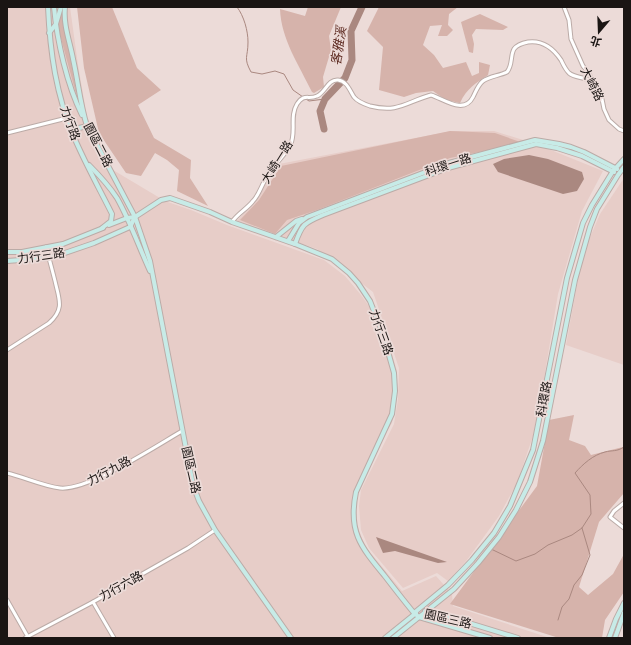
<svg xmlns="http://www.w3.org/2000/svg" width="631" height="645" font-family="'Nunito Sans','Noto Sans TC',sans-serif">
<style>
.built{fill:#e7cdc8}
.green{fill:#d6b3ab}
.water{fill:#aa8880}
.lines{fill:none;stroke-linecap:round;stroke-linejoin:round}
.stream{stroke:#aa8880;stroke-width:1}
.river{stroke:#aa8880;stroke-width:7}
.street-casing{stroke:#bbaba7;stroke-width:5}
.secondary-casing{stroke:#bbaba7;stroke-width:6}
.street{stroke:#fff;stroke-width:3}
.secondary{stroke:#c7ebe7;stroke-width:4}
.labels{text-anchor:middle;dominant-baseline:central;stroke-width:3.5;stroke-linejoin:round;paint-order:stroke}
.street-label{font-size:12px;fill:#1a1513;stroke:#ecdbd8}
.water-label{font-size:13px;font-style:italic;fill:#602e25;stroke:#ecdbd8}
</style>
<rect width="100%" height="100%" fill="#ecdbd8"/>
<!-- built -->
<g class="built">
<path d="M7 7H70L78 65 87 117 113 170 165 201 191 210 227 225 324 260 345 276 361 295 379 320 387 337 397 371 396 398 392 423 384 436 359 489 356 506 357 525 365 546 402 591 436 576 452 594 453 606 550 638H7Z"/>
<path d="M452 131H494L536 144 603 171 582 211 558 294 543 385 533 436 517 483 499 516 467 560 448 581 437 573 403 588 369 548 361 530 359 506 361 490 394 424 398 399 399 368 373 292 317 249 237 221 259 197 267 181 279 164Z"/>
<path d="M624 178V365L566 345 579 274 588 242 600 214Z"/>
</g>
<!-- green -->
<g class="green">
<path d="M77 7H112L137 68 161 90 138 105 154 138 191 160 190 178 208 206 177 191 179 170 167 160 155 153 141 176 126 173 99 133 84 68Z"/>
<path d="M308 7H341L329 36 331 50 323 77 324 87 314 93 312 92C299 65 281 39 280 9L305 16Z"/>
<path d="M379 7H458L449 14 448 25 453 30 447 36H438L442 25 430 26 423 45 434 55 443 68 466 62 472 76 479 73V62L490 65 488 75C475 84 467 88 460 103L446 100 433 91 416 93 404 97 379 90 383 47 367 31Z"/>
<path d="M62 11 78 101 57 24Z"/>
<path d="M480 14 508 27 503 30 476 29 472 35 474 44 473 53 469 52 461 22Z"/>
<path d="M450 131 495 133 523 143 450 158 317 210 287 220 275 234 240 220 259 200 281 166Z"/>
<path d="M574 415 569 440 585 446 591 455 623 447 624 493 599 522 579 587 588 595 613 574 624 554V592L605 620 602 638H559L450 604 537 486 549 420Z"/>
</g>
<!-- water -->
<g class="water">
<path d="M529 155 548 159 582 172 584 179 577 191 563 194 498 172 493 164 504 159Z"/>
<path d="M376 537 447 562 438 563 395 551 383 553Z"/>
</g>
<g class="lines">
<!-- stream -->
<g class="stream">
<path d="M237 7C244 16 248 31 248 42 248 58 243 57 251 72L262 74 275 71 284 74 293 90 303 97"/>
<path d="M306 99 309 101 325 99"/>
<path d="M491 549 516 561 535 554 548 545 572 535 582 528 591 514 590 495 575 473C583 464 593 455 605 452 612 450 617 452 624 447"/>
<path d="M558 620 562 607 569 599 574 585 582 575 590 555 582 528"/>
</g>
<!-- river -->
<path class="river" d="M324 129 320 111 325 99 345 78 352 60 351 31 362 7"/>
<defs>
<g id="street">
<path d="M564 7 569 20 571 39 583 66 589 73 593 84 601 94 604 109 609 120 619 129 624 131"/>
<path d="M7 133 67 118"/>
<path d="M232 222C237 214 247 209 253 201 260 194 262 183 268 175 274 165 284 156 290 146 297 133 289 117 297 104 304 93 308 100 317 96 325 93 328 79 338 80 347 81 350 91 354 97 358 102 364 104 370 106 399 113 406 102 431 95 444 99 464 115 473 97 476 91 478 85 483 81 490 76 499 76 507 72 513 65 510 56 514 49 517 45 523 43 528 42 543 40 553 48 561 60 563 64 565 69 569 73 576 79 588 76 593 84"/>
<path d="M7 350 49 323C65 309 59 299 55 281 52 269 49 258 46 247"/>
<path d="M7 473C24 477 43 486 60 488 88 491 156 446 182 431"/>
<path d="M624 503 614 511 610 517 624 528"/>
<path d="M7 600 28 637"/>
<path d="M93 602 114 638"/>
<path d="M25 638 93 602 188 548 215 530"/>
</g>
<g id="secondary">
<path d="M48 7C50 52 56 95 74 137 85 163 99 188 112 214L111 221 102 228"/>
<path d="M54 7C57 41 67 85 82 115"/>
<path d="M65 7C63 25 70 42 73 59 78 81 80 104 87 126L135 217 150 261 193 485 199 501 215 530 291 638"/>
<path d="M49 33 56 24 61 7"/>
<path d="M71 130 87 126"/>
<path d="M89 165C99 175 109 186 117 198 130 221 139 247 150 271"/>
<path d="M109 225 127 218 135 217"/>
<path d="M276 237 296 221 302 219"/>
<path d="M288 241 299 223 307 217 449 163 535 140 559 144 571 147 584 152 617 169"/>
<path d="M295 244C302 224 304 223 323 215L448 168 536 144 557 148 582 156 614 172"/>
<path d="M7 252H22L63 244 103 228"/>
<path d="M7 261 48 258 59 255 94 243 130 227 135 217 161 200 170 198 210 212 232 222 295 244 332 259 349 273 358 283 370 301 383 334 394 373 395 391 392 414 356 492C348 531 360 546 384 575 394 588 404 601 414 613L419 617 490 638"/>
<path d="M425 611 446 616 518 638"/>
<path d="M414 613 448 585 472 560 494 533 510 506 533 450 567 278 583 223 592 205 613 171 624 159"/>
<path d="M385 638 416 613"/>
<path d="M393 638 454 589 478 563 499 537 516 510 530 482 543 441 575 280 590 227 597 209 618 175 624 167"/>
<path d="M609 638 616 619 624 603"/>
<path d="M615 638 624 613"/>
</g>
</defs>
<!-- street casing -->
<use href="#street" class="street-casing"/>
<!-- secondary casing -->
<use href="#secondary" class="secondary-casing"/>
<!-- street -->
<use href="#street" class="street"/>
<!-- secondary -->
<use href="#secondary" class="secondary"/>
</g>
<g class="labels">
<!-- street labels -->
<g class="street-label">
<text transform="translate(592 84) rotate(63)">大崎路</text>
<text transform="translate(70 123) rotate(70)">力行路</text>
<text transform="translate(98 145) rotate(63)">園區二路</text>
<text transform="translate(277 162) rotate(-58)">大崎一路</text>
<text transform="translate(448 165) rotate(-18)">科環一路</text>
<text transform="translate(41 256) rotate(-8)">力行三路</text>
<text transform="translate(381 332) rotate(70)">力行三路</text>
<text transform="translate(544 399) rotate(-79)">科環路</text>
<text transform="translate(191 470) rotate(77)">園區二路</text>
<text transform="translate(109 471) rotate(-28)">力行九路</text>
<text transform="translate(121 586) rotate(-29)">力行六路</text>
<text transform="translate(448 619) rotate(13)">園區三路</text>
</g>
<!-- water labels -->
<g class="water-label">
<text transform="translate(339 46) rotate(-81)">客雅溪</text>
</g>
</g>
<!-- border -->
<rect width="631" height="645" fill="none" stroke="#1a1513" stroke-width="16"/>
<!-- north arrow -->
<g transform="translate(599 32) rotate(199)" stroke="#ecdbd8" stroke-width="3" paint-order="stroke">
<path d="M0-3L7 15L0 10L-7 15Z" fill="#1a1513"/>
<text y="-6" font-size="11" font-weight="bold" text-anchor="middle" fill="#1a1513">北</text>
</g>
</svg>
